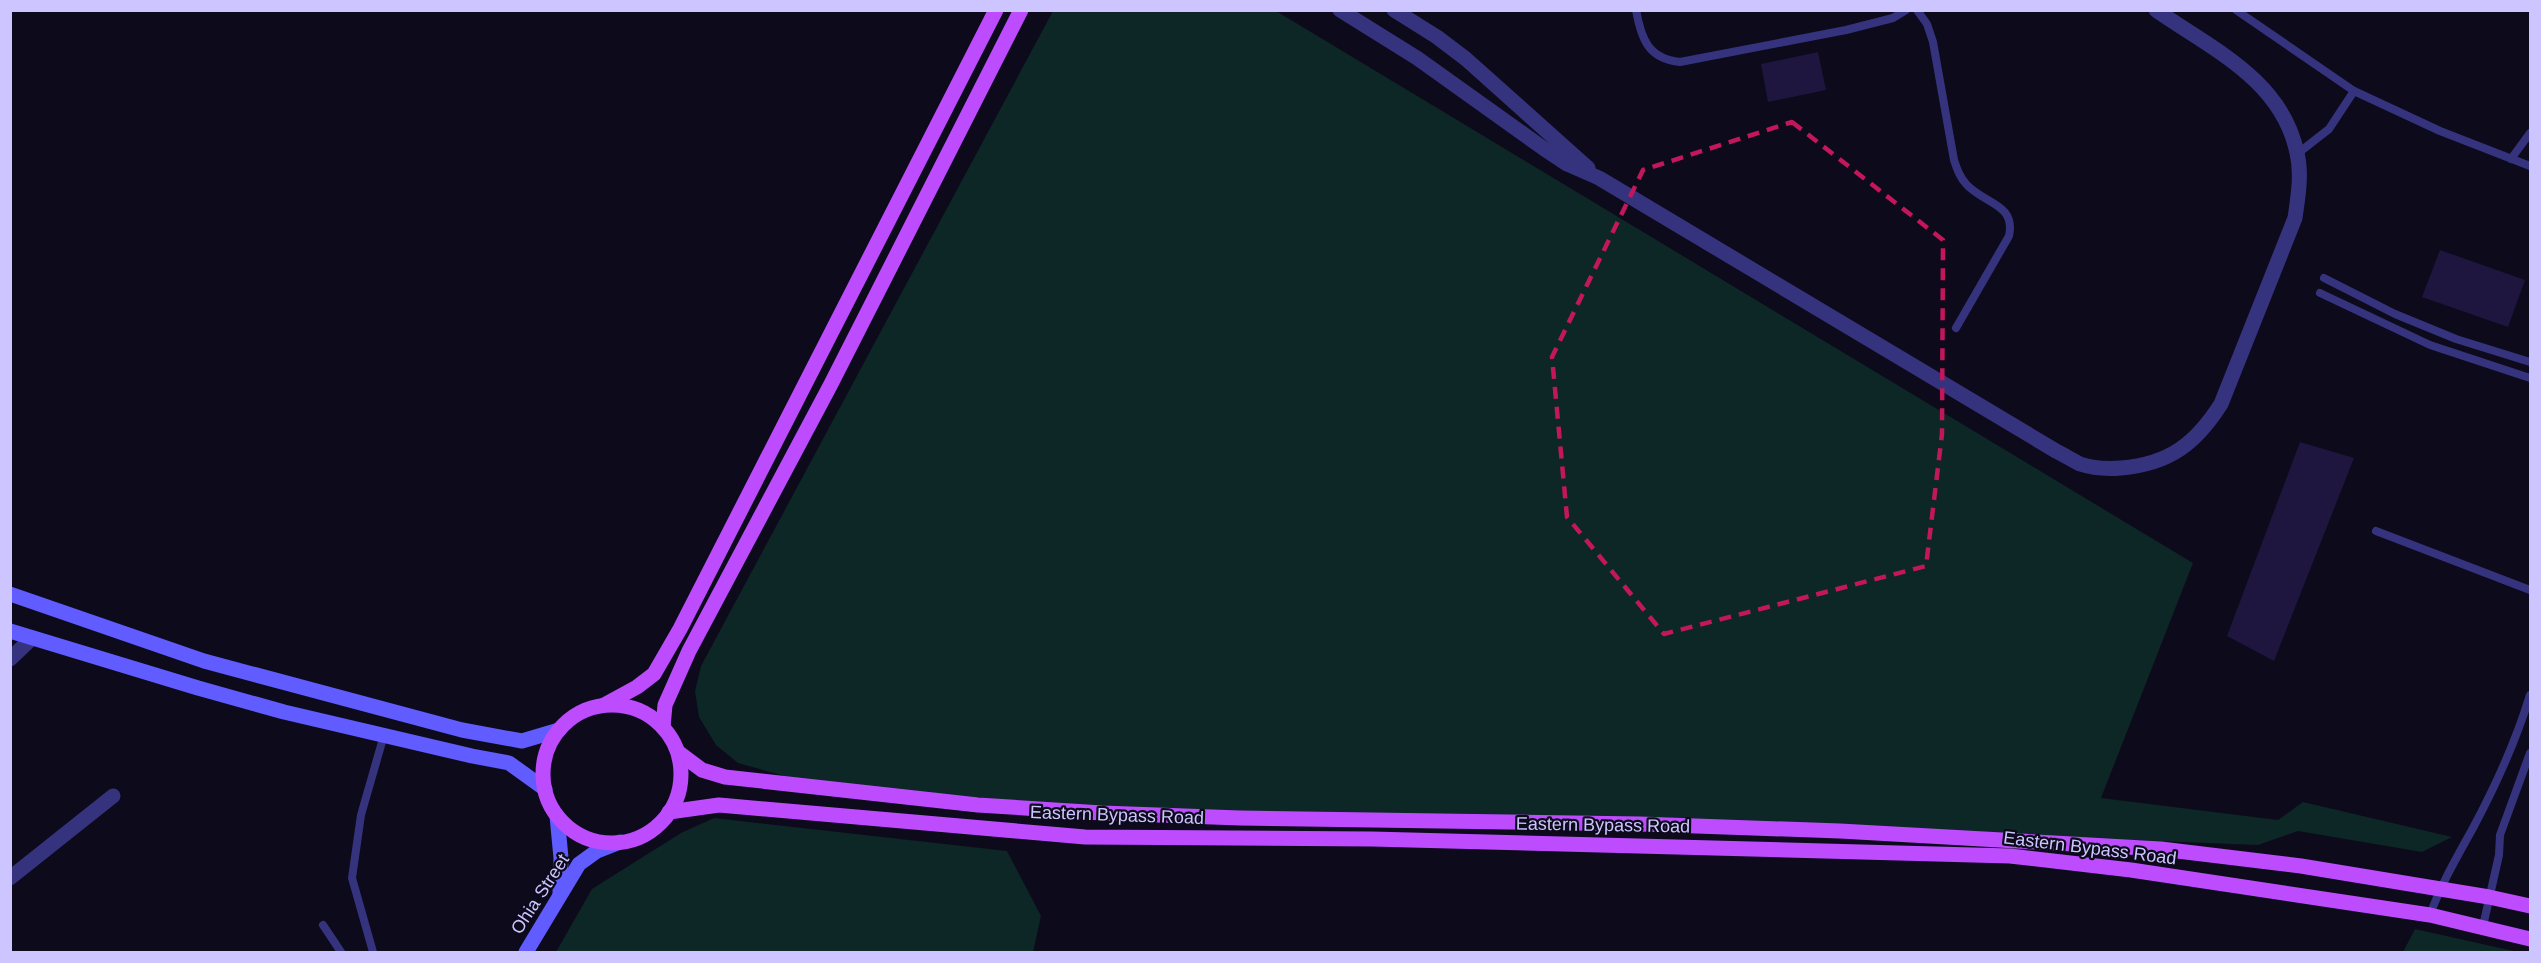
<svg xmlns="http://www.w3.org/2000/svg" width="2541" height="963" font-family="Helvetica,sans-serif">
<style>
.green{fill:#0d2626}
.building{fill:#1e163e}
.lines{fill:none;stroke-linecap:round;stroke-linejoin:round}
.lane{stroke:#36337e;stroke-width:8}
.street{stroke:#36337e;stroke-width:15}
.secondary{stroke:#615cff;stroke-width:15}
.primary{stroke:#bd4cff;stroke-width:15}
.marked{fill:none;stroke:#c2185b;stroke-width:4.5;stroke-dasharray:12 8;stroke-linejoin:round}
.labels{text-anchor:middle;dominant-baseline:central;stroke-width:4.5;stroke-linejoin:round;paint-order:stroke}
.street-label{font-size:18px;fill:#ccc5ff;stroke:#0d0a1c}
</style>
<rect width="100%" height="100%" fill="#0d0a1c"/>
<!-- green -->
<g class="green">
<path d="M1053 11H1276L2193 563 2101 798 2278 820 2303 802 2452 837 2422 852 2298 831 2258 845 1565 818 1211 817 809 783 738 763 716 745 699 717 695 691 701 666Z"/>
<path d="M714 818 1007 851 1041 916 1033 952H556L592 889 681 833Z"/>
<path d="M2415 929 2518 952H2403Z"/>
</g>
<!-- building -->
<g class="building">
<path d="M1818 52 1826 90 1768 102 1761 64Z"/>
<path d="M2440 250 2525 280 2508 327 2422 297Z"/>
<path d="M2300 442 2354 458 2274 661 2227 636Z"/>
</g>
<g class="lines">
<!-- lane -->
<g class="lane">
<path d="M1636 10C1641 38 1648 59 1680 62L1846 30 1893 18 1906 10"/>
<path d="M1917 10 1927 24 1933 42 1954 160C1957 169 1960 178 1967 185 1985 204 2016 204 2009 236L1956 328"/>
<path d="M2236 10 2354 91 2440 131 2530 166"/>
<path d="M2297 154 2329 129 2354 91"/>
<path d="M2511 159 2530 133"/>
<path d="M2324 278 2395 314 2456 339 2530 362"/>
<path d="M2320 293 2430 345 2530 378"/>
<path d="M2376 531 2530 590"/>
<path d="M2430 915C2441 884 2457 857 2473 828 2496 785 2516 741 2530 695"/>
<path d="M323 925 341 952"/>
<path d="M2483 926 2499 855 2500 835 2530 753"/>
<path d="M373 952 352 878 361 815 384 735"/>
</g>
<!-- street -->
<g class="street">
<path d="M1340 10 1417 58 1543 148 1567 164 1599 178 2056 451C2064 455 2072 460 2080 464 2092 468 2109 469 2121 468 2170 464 2196 443 2221 404L2295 218C2298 197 2302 174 2297 153 2282 80 2212 49 2156 10"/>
<path d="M1394 10 1437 37 1466 59 1588 168"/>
<path d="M10 659 32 638"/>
<path d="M10 878 113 796"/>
</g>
<!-- secondary -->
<g class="secondary">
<path d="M10 594 204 661 462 730 522 741 559 730"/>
<path d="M10 631 198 688 284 712 472 756 509 763 545 789"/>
<path d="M557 816 561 858 560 893"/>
<path d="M526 952 579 864 597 851 620 842"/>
</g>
<!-- primary -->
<g class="primary">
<path d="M604 705 637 687 654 674 680 629 996 10"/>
<circle cx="612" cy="774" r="69"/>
<path d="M663 727 665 705 689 651 831 384 1021 10"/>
<path d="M678 752 702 770 725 777 978 805 1102 813 1240 818 1640 824 1840 831 2161 849 2301 866 2489 897 2530 906"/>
<path d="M669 812 719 805 1085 837 1372 839 2010 856 2131 870 2430 915 2530 939"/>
</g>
</g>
<!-- marked area -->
<path class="marked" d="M1792 122 1943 240 1942 434 1926 566 1664 634 1567 517 1552 357 1643 170Z"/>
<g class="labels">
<!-- street labels -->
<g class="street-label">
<text transform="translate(1117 815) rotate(2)">Eastern Bypass Road</text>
<text transform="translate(1603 825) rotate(1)">Eastern Bypass Road</text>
<text transform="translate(2090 848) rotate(7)">Eastern Bypass Road</text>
<text transform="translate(540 894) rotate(-57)">Ohia Street</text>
</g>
</g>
<!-- border -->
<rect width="2541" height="963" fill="none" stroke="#ccc5ff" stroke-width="24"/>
</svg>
